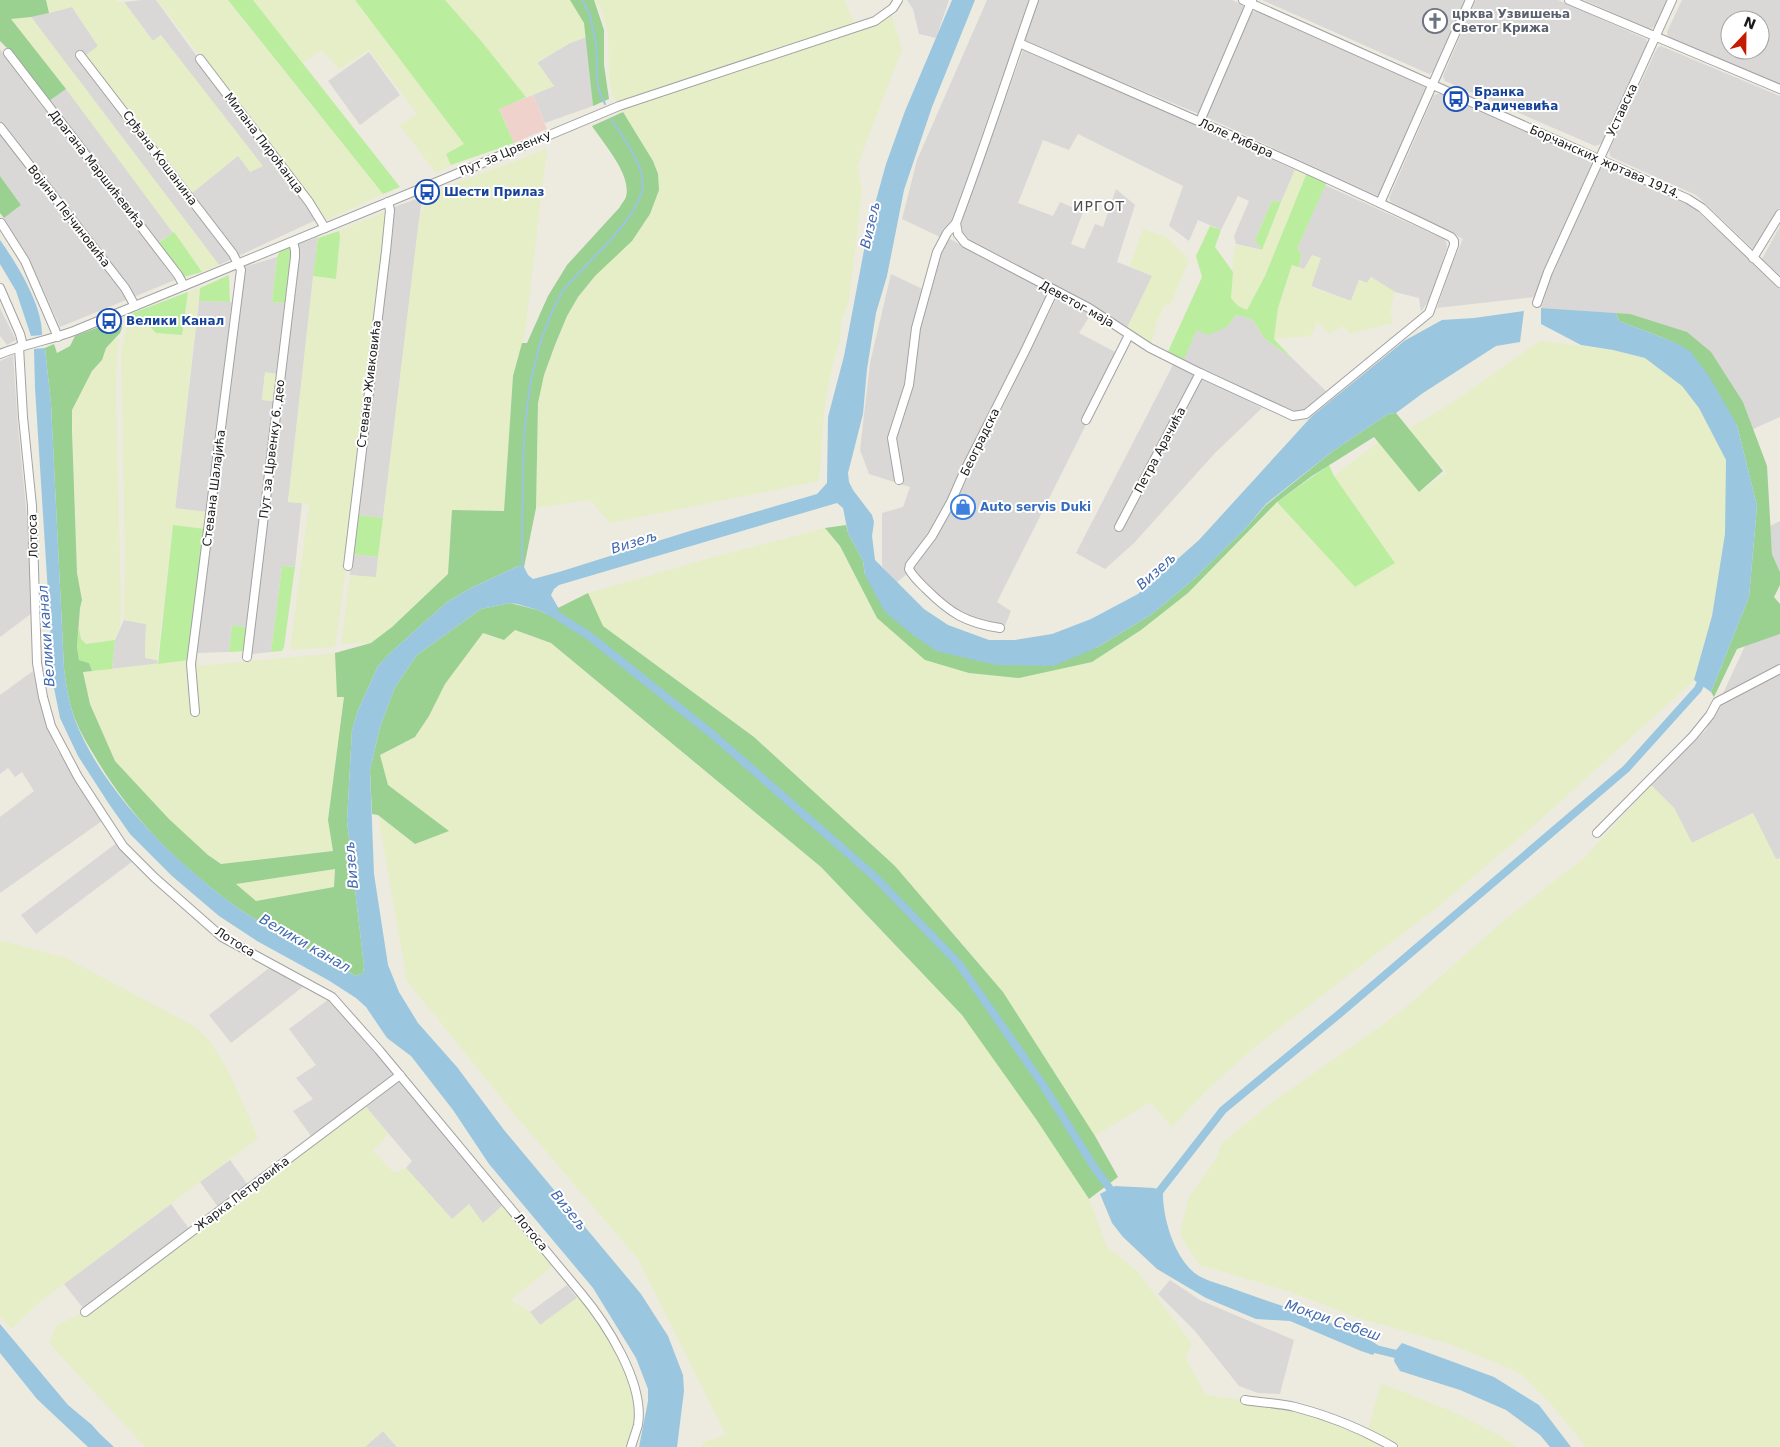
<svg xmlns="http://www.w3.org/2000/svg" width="1780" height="1447" font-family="'DejaVu Sans',sans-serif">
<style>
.residential{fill:#d9d8d7;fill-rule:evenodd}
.commercial{fill:#f0d2cc}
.farmland{fill:#e6eec8}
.grass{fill:#bbed9f}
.forest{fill:#9ad090;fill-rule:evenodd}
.water{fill:#9bc6df}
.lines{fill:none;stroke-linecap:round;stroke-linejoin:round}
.stream{stroke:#9bc6df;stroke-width:2}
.canal{stroke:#9bc6df;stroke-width:8}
.minor-casing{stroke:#a2a2a2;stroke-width:10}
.minor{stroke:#fff;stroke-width:8}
.labels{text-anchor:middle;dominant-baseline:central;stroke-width:4;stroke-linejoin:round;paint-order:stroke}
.worship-label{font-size:12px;font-weight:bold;fill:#5b616d;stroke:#fff;text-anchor:start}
.transit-label{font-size:12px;font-weight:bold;fill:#164399;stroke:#fff;text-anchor:start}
.street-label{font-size:12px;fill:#1b1b1b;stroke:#fff}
.shop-label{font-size:12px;font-weight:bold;fill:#366cbe;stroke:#fff;text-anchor:start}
.neighbourhood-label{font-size:14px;letter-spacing:1px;fill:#4e4e4e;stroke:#fff}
.water-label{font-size:14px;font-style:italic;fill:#4169b0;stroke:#fff}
</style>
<rect width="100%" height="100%" fill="#edebdf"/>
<!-- residential -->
<g class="residential">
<path d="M142 0H156L316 220 219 265 31 17 72 7 98 46 87 55 192 193 238 155 161 35 153 41 124 2Z"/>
<path d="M907 0H949L936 38 919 34 913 9Z"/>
<path d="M987 0H1029L979 154 954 221 940 237 902 219 917 160Z"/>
<path d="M1038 0H1232L1243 5 1244 9 1199 114 1023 41Z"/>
<path d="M1262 0H1466L1433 72 1429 74Z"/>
<path d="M1476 0H1558L1646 39 1648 44 1601 144 1595 146 1445 81 1443 76Z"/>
<path d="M1584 0H1667L1656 26 1650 29Z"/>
<path d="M1682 0H1780V84L1668 38 1667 32ZM1730 20H1760V50H1730Z"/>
<path d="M1258 11 1425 85 1426 90 1381 194 1378 196 1206 117 1252 12Z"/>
<path d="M586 37 593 106 545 123 533 95 554 86 537 63 570 43Z"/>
<path d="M1661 46 1780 96V207L1754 250 1696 195 1611 157 1609 151 1657 48Z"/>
<path d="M0 49 42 106 66 89 174 232 151 247 175 280 60 327 29 258 4 218 21 205 0 176Z"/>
<path d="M1023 50 1186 120 1295 170 1281 202 1272 201 1255 240 1262 250 1236 244 1234 236 1249 201 1238 196 1221 230 1198 220 1189 241 1169 226 1183 186 1078 134 1069 150 1043 140 1018 203 1053 216 1060 202 1083 212 1071 244 1084 249 1095 224 1103 227 1116 189 1135 205 1117 262 1153 276 1127 328 1101 312 970 240 964 235 961 223Z"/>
<path d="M369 52 400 95 360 125 328 81Z"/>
<path d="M1441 93 1591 161 1592 166 1535 297 1437 308 1451 267 1463 239 1391 202 1389 198 1434 95Z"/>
<path d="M1605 167 1691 205 1780 288V417L1753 429 1743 402 1730 384 1630 314 1541 308 1552 275 1598 170Z"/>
<path d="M1325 185 1444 239 1446 241 1447 247 1432 295 1421 312 1419 298 1395 292 1371 277 1367 283 1359 280 1351 301 1311 286 1304 269 1298 267 1302 255 1297 249Z"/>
<path d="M422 197 383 518 359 515 394 207Z"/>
<path d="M1780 226V275L1762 259Z"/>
<path d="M318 237 288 502 302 503 295 567 282 566 271 652 252 654 299 244Z"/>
<path d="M950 239 1046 290 1048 293 948 501 908 573 896 583 882 566V513L903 507 910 487 869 474 860 450 870 363 891 274 929 292 944 244Z"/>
<path d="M277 257 272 302 286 303 278 374 265 373 262 400 274 401 248 627 232 625 229 652 197 653 244 267Z"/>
<path d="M1057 297 1091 314 1079 333 1121 355 997 602 1011 611 1004 628 962 614 941 597 913 569 914 565 936 535 960 493Z"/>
<path d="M199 301 232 302 207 512 175 509Z"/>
<path d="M0 308 16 340 7 345 0 336Z"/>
<path d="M1236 315 1252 319 1265 339 1292 358 1326 391 1302 412H1294L1183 361 1197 330 1227 327Z"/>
<path d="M13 355 18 427 28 528 32 613 0 637V361Z"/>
<path d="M1173 365 1203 377 1262 408 1215 453 1134 543 1105 569 1076 553Z"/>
<path d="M1780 521V572L1772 554 1770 526Z"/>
<path d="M352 554 378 557 376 578 350 575Z"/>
<path d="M124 620 146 624 145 658 157 660 158 664 112 669 115 640Z"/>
<path d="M1780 634V858L1776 860 1753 813 1692 843 1674 808 1651 785 1706 730 1745 646Z"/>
<path d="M33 671 46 725 56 748 102 821 0 893V817L34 791 22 772 15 777 8 768 0 774V695Z"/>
<path d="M118 842 133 861 36 934 21 915Z"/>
<path d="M269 968 304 986 231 1043 209 1015Z"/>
<path d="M329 999 395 1075 311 1136 293 1111 313 1099 296 1078 316 1065 289 1029Z"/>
<path d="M399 1082 503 1205 483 1223 452 1219 406 1168 412 1161 366 1107Z"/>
<path d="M230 1160 248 1185 218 1207 200 1182Z"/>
<path d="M171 1204 190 1230 83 1308 64 1284Z"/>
<path d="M1170 1280 1200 1300 1294 1340 1280 1394 1258 1393 1239 1386 1195 1331 1158 1294Z"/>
<path d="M567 1285 577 1298 540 1325 530 1312Z"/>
<path d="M383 1431 397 1447H365Z"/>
</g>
<!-- commercial -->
<path class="commercial" d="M533 95 547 129 514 143 499 108Z"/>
<!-- farmland -->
<g class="farmland">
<path d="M46 0H116L117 2H124L153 41 161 35 263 166 250 172 238 156 192 193 86 55 98 46 72 7 49 13Z"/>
<path d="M157 0H228L383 194 327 220Z"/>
<path d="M253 0H355L464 144 446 154 451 165 436 173 400 126 417 114 369 50 340 69 321 50 302 64Z"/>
<path d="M445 0H570L584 22 586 37 570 43 537 62 554 86 526 97 482 42Z"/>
<path d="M594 0H844L856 27 890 10 902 49 857 167 862 191 849 300 841 323 840 341 834 360 825 402 819 481 610 523 590 500 536 508 538 403 544 375 567 316 578 297 595 276 653 161 613 96 609 79 608 33 601 8Z"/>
<path d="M31 17 219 265 202 272 66 89 10 19Z"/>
<path d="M547 149 525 333 513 376 504 511 452 510 448 574 392 627 371 643 341 644 350 575 376 577 419 219 427 201 438 190Z"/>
<path d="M1297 165 1308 170 1265 276 1247 310 1238 306 1231 298 1233 257 1236 244 1262 250Z"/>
<path d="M386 211 345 577 335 647 290 650 309 504 288 502 313 276 336 279 340 237 339 231Z"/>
<path d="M1143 229 1166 237 1189 260 1171 303 1164 306 1157 322 1150 348 1125 332 1152 276 1130 266Z"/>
<path d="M1312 255 1321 258 1311 287 1351 301 1359 280 1367 283 1371 277 1395 292 1390 311 1393 323 1350 334 1343 326 1329 334 1317 321 1311 336 1274 339 1278 308 1293 265 1304 269Z"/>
<path d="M200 288 175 508 207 512 205 529 173 525 157 660 145 658 146 624 124 620 125 562 121 353 127 324 136 321 144 320 156 333 182 335 188 292Z"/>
<path d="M115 339H120L117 353 116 396 121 600 120 628 115 640 86 644 81 639 79 628 80 608 82 600 77 573 72 410 92 371 99 365 106 348Z"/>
<path d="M1540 341 1612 350 1645 358 1682 386 1699 408 1726 460 1725 534 1712 616 1694 680 1539 821 1436 908 1251 1050 1205 1092 1172 1127 1150 1102 1095 1136 1003 992 895 866 754 737 603 626 588 593 710 558 825 528 840 546 877 618 1092 662 1141 630 1188 593 1277 502 1355 587 1395 562 1334 476 1378 442 1419 492 1447 473 1408 429 1452 403Z"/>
<path d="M265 372 278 374 274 401 262 400Z"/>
<path d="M515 630 551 643 821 867 962 1015 1036 1119 1089 1199 1107 1247 1137 1271 1192 1344 1185 1357 1206 1395 1284 1406 1367 1432 1381 1383 1454 1412 1502 1437 1517 1447H701L704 1442 726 1435 638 1259 516 1116 407 981 378 815 415 844 449 831 388 785 380 755 416 737 429 716 445 684 483 633 494 637Z"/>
<path d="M335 653 337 696H344L328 820 333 851 221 864 208 855 169 819 115 761 90 704 83 672 197 659 198 666Z"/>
<path d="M1651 785 1674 808 1692 843 1753 813 1776 859 1780 858V1447H1586L1552 1405 1520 1373 1450 1344 1359 1318 1288 1291 1200 1265 1180 1235 1188 1199 1215 1161 1222 1143 1274 1101 1384 1024 1412 1002 1502 922 1584 858Z"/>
<path d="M335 868 334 887 256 901 235 883Z"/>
<path d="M0 940 66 958 194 1026 209 1040 228 1070 258 1138 36 1305 11 1329 0 1316Z"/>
<path d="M363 1103 388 1134 373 1151 394 1173 406 1168 452 1219 469 1204 483 1223 506 1203 556 1263 511 1300 530 1312 540 1325 577 1298 580 1292 596 1312 635 1386 638 1424 631 1447H397L383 1431 365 1447H145L49 1343 57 1325 85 1312Z"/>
</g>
<!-- grass -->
<g class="grass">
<path d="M228 0H253L400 187 383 194Z"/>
<path d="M355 0H445L482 42 526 97 499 109 514 143 451 165 446 154 464 144Z"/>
<path d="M1308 170 1328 179 1297 249 1302 255 1298 267 1292 265 1278 308 1274 339 1292 358 1265 339 1252 319 1236 315 1227 327 1208 335 1197 330 1182 364 1166 356 1202 277 1196 256 1210 226 1221 230 1215 247 1233 272 1231 298 1238 306 1247 310 1265 276Z"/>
<path d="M1272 201 1281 202 1262 250 1255 240Z"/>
<path d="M339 231 340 237 336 279 313 276 318 238Z"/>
<path d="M174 232 202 272 184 277 158 243Z"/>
<path d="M292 247V262L286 303 272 302 277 257 280 251Z"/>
<path d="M229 275 230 302 199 301 200 288Z"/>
<path d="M188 292 182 335 156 333 144 320 127 324 125 316Z"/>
<path d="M1329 465 1334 476 1395 563 1355 587 1277 502Z"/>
<path d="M359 515 383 518 378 557 352 554Z"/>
<path d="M173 525 205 529 189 660 158 664Z"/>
<path d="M282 566 295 567 284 647 282 651 271 652Z"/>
<path d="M232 625 248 627 246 651 229 652Z"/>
<path d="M79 628 81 639 86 644 115 640 112 669 92 671 89 663 79 660 77 647Z"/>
</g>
<!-- forest -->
<g class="forest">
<path d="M0 0H46L49 13 31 17 11 19 66 89 49 101 8 49 0 41Z"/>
<path d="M570 0H594L604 30V65L609 99 593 106 584 23Z"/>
<path d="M623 112 653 161 658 174 659 190 650 214 632 241 595 276 578 297 567 316 555 345 544 375 538 403 536 508 524 567 518 566 471 588 447 602 389 654 378 666 358 710 352 730 347 821 364 966 363 973 356 976C319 954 280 936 244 912 186 872 133 821 97 760 89 747 81 734 75 719 69 703 66 685 64 668L51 404 45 348 54 344 57 353 70 346 75 336 120 319 122 328 120 333 106 348 102 360 92 371 72 410V431L77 573 82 600 80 608 77 647 79 660 89 663 92 671 83 672 90 704 115 761 169 819 208 855 221 864 333 851 328 820 344 697H337L335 653 371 643 392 627 448 574 452 510 504 511 513 376 522 343H527L548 296 567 265 620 207C621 204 625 200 626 197 632 175 604 144 592 126ZM335 869 334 887 256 901 236 884Z"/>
<path d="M0 176 21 205 4 218 0 213Z"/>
<path d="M1616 313 1630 314 1687 332 1711 352 1743 402 1767 466 1772 554 1780 572V585L1774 597 1780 604V634L1737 649 1714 697 1711 692 1749 597 1757 506 1737 425 1674 342 1619 321Z"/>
<path d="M1396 413 1443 471 1419 492 1374 437 1312 476 1277 502 1188 593 1141 630 1092 662 1019 678 969 673 925 660 877 618 840 546 825 528 846 525 848 533 863 561 865 575 913 635 1096 648 1152 614 1194 579 1246 528 1266 505 1333 451 1388 414Z"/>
<path d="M588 593 603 626 754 737 895 866 1003 992 1095 1136 1118 1177 1089 1199 1036 1119 962 1015 821 867 551 643 515 630 504 640 483 633 445 684 429 716 415 737 380 755 388 785 449 831 415 844 378 815 372 814 370 770 380 727 395 687 417 655 481 609 510 603 538 610 546 614Z"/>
</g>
<!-- water -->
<g class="water">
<path d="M952 0H975L932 107 904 190 887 276 876 313 867 369 863 414 848 473 849 482 853 490 872 515 874 522 872 536 875 560 924 609 948 625 989 640H1015L1052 634 1091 619 1138 594 1199 540 1312 416 1404 341 1442 320 1474 318 1524 311 1520 342 1496 346 1423 393 1396 413 1388 414 1333 451 1266 504 1246 528 1194 579 1152 614 1096 648 1053 666 996 665 936 651 913 635 885 612 865 575 863 561 848 533 843 508 837 503 559 585 554 589 551 595 559 609 550 616 538 610 517 604 510 603 481 609 417 655 395 687 380 727 370 770 374 874 388 965 399 992 418 1023 457 1067 504 1130 641 1294 668 1336 683 1375 684 1391 677 1447H639L648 1401V1389L636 1358 593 1288 489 1164 453 1110 411 1056 387 1038 366 1007 356 998 328 980 257 941 219 916 172 876 130 834 109 804 78 756 60 718 54 688 35 388 34 349 45 348 51 404 64 668C66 685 69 703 75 720 103 793 180 868 244 912 280 936 319 956 356 976L363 973 364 966 347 821 352 730 358 710 378 666 389 654 447 602 471 588 518 566 524 567 528 575 533 579 559 572 693 530 817 494 827 483 828 417 844 356 868 229 886 164 905 111Z"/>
<path d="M0 240C17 264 43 306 42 335L31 336 16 291 0 264Z"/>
<path d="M1541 308 1616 313 1619 321 1674 342 1690 351 1709 376 1737 425 1757 506 1749 597 1711 692 1694 680 1712 616 1725 534 1726 460 1699 408 1682 386 1645 358 1613 350 1581 345 1541 324Z"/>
<path d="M1115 1186 1154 1188 1163 1191C1162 1217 1175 1262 1199 1276 1208 1281 1220 1284 1231 1288 1266 1301 1303 1312 1338 1326 1352 1332 1367 1337 1379 1346L1373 1355 1361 1351 1290 1321 1256 1319 1206 1298 1157 1269 1123 1237 1112 1223 1100 1194Z"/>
<path d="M0 1324 68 1405 92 1425 100 1434 114 1447H88L37 1399 0 1353Z"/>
<path d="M1402 1343 1494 1377 1539 1405 1571 1447H1550L1540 1435 1506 1410 1460 1390 1400 1371 1394 1361 1396 1350Z"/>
</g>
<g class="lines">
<!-- stream -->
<g class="stream">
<path d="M582 0 589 12 596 43 598 88 605 104"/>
<path d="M522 568C524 476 515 378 561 294 565 287 572 280 578 274 598 252 635 219 642 191 647 168 623 138 612 120"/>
</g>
<!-- canal -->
<g class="canal">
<path d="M545 608 588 635 712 734 875 877 959 964 1043 1085 1094 1167 1116 1197"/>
<path d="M1155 1197 1223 1110 1338 1015 1626 769 1698 689 1703 678"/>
<path d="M1367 1347 1404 1356"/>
</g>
<defs>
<g id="minor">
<path d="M1243 0 1688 199 1702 208 1780 283"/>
<path d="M1569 0 1780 89"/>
<path d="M1019 43C1164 106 1309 168 1451 237L1454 241V245L1429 313 1306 414 1293 416 1200 373 1150 348 1089 308 965 243 958 234 956 223C984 149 1008 74 1034 0"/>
<path d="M8 53 178 275 184 286"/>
<path d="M80 55 220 237 233 254 241 270 191 664 195 712"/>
<path d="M200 59 309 202 325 228"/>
<path d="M1200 121 1252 0"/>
<path d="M0 127 125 288 135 306"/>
<path d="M1380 203 1470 0"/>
<path d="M1 223 25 261 58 337"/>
<path d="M1753 258 1780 214"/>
<path d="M0 288 20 334 23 346"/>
<path d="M1537 303 1548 272 1672 0"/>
<path d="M19 347 23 417 32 506 37 663 43 697 51 726 78 777 123 846 155 878 222 937 332 997 379 1050 580 1292C606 1323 645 1383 638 1425 636 1432 633 1440 631 1447"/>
<path d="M0 354C24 344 50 340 74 331L437 182 619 106 875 21 893 8 898 0"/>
<path d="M1086 420 1129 335"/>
<path d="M899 480 892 438 909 385 916 328 937 252 947 233 956 223"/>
<path d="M1119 527 1200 373"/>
<path d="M348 566 386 251 390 210 388 202"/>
<path d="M1000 628C966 623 950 613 926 589 920 583 913 577 909 569L910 565 932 536 951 502 965 470 1026 349 1054 290"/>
<path d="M247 657 295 257V250L293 242"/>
<path d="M1597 833 1693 736 1710 715 1717 702 1780 669"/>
<path d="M85 1312 400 1075"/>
<path d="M1245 1400C1262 1403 1279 1403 1295 1407 1330 1416 1362 1429 1393 1447"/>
</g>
</defs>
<!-- minor casing -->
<use href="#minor" class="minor-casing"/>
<!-- minor -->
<use href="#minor" class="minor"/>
</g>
<!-- icons -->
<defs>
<symbol id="church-ring" viewBox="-11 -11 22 22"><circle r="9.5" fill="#fff" stroke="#6b7280" stroke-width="1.5"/><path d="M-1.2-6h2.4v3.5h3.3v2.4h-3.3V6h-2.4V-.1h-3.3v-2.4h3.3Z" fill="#6b7280"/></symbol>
<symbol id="bus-ring" viewBox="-11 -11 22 22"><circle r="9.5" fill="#fff" stroke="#1a4fb4" stroke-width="1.5"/><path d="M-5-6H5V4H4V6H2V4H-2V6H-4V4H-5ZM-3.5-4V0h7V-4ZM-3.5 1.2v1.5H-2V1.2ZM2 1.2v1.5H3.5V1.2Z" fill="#1a4fb4"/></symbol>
<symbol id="shop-ring" viewBox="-11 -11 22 22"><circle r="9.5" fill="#fff" stroke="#3f7fe0" stroke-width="1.5"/><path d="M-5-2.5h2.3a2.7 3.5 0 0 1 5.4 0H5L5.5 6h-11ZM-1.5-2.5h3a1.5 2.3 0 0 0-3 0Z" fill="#3f7fe0"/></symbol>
</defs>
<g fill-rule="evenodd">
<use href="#church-ring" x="1421" y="7" width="28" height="28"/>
<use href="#bus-ring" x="1442" y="85" width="28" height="28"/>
<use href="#bus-ring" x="413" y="178" width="28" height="28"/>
<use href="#bus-ring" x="95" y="307" width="28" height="28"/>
<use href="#shop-ring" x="949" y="493" width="28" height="28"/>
</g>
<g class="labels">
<!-- worship labels -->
<g class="worship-label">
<text x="1452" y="14">црква Узвишења<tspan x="1452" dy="14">Светог Крижа</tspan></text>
</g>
<!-- transit labels -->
<g class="transit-label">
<text x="1474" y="92">Бранка<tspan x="1474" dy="14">Радичевића</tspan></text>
<text x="444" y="192">Шести Прилаз</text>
<text x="126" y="321">Велики Канал</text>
</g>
<!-- street labels -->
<g class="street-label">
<text transform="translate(1622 110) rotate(-65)">Уставска</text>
<text transform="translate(1236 138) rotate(24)">Лоле Рибара</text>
<text transform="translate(264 143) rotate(53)">Милана Пироћанца</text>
<text transform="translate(505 153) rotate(-23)">Пут за Црвенку</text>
<text transform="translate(160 158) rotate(53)">Срђана Кошанина</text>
<text transform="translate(1605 162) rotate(24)">Борчанских жртава 1914.</text>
<text transform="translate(97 169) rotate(52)">Драгана Маршићевића</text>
<text transform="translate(69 216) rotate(52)">Војина Пејчиновића</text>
<text transform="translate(1077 304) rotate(29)">Деветог маја</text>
<text transform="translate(369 384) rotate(-83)">Стевана Живковића</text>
<text transform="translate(980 442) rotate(-64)">Београдска</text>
<text transform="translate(272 449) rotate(-83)">Пут за Црвенку 6. део</text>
<text transform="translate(1160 450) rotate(-62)">Петра Арачића</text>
<text transform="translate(214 488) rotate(-83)">Стевана Шалајића</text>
<text transform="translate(33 536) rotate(-92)">Лотоса</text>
<text transform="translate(235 942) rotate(32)">Лотоса</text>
<text transform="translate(242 1194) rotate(-37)">Жарка Петровића</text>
<text transform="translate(531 1232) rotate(50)">Лотоса</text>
</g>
<!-- shop labels -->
<g class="shop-label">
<text x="980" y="507">Auto servis Duki</text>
</g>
<!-- neighbourhood labels -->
<g class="neighbourhood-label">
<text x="1099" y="206">ИРГОТ</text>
</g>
<!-- water labels -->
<g class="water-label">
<text transform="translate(870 225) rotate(-77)">Визељ</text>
<text transform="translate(634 542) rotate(-17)">Визељ</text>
<text transform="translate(1156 571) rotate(-42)">Визељ</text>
<text transform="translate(46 636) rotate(-94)">Велики канал</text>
<text transform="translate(351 865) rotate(-95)">Визељ</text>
<text transform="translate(305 943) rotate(30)">Велики канал</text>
<text transform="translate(569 1210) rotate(51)">Визељ</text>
<text transform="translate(1333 1320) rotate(19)">Мокри Себеш</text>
</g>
</g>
<!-- north arrow -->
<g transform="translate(1745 35) rotate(22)"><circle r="24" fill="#ffffff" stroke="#a4a4a4"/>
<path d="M0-4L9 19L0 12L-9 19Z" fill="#c51b00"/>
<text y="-8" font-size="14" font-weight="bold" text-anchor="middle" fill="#1b1b1b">N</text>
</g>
</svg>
